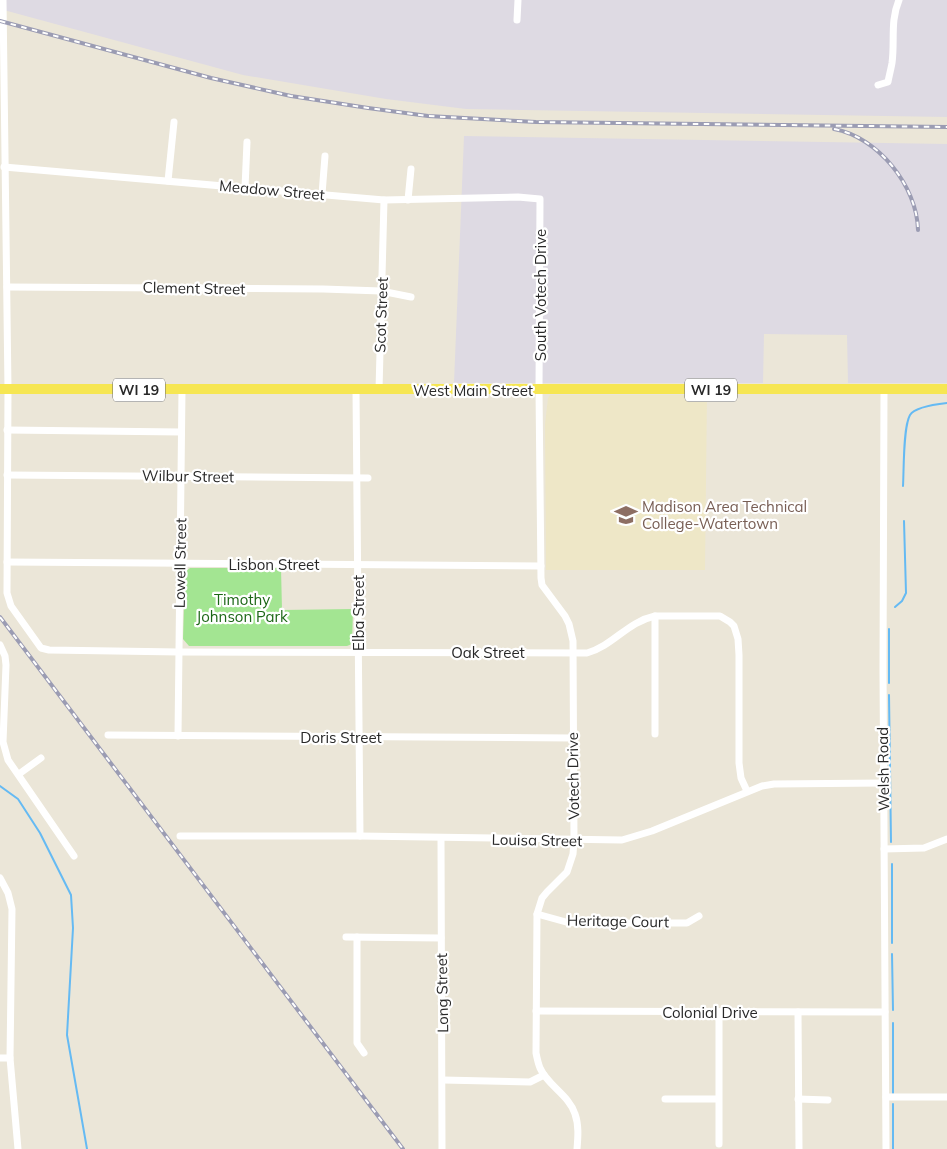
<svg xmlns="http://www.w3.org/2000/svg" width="947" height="1149" font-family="Mulish,sans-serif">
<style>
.industrial{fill:#dedae3}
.education{fill:#eee7c7}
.green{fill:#a3e592}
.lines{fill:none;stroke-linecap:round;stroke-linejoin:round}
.stream{stroke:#65baf3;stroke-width:2}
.street{stroke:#fff;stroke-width:7}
.primary{stroke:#f6e652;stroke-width:10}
.rail-casing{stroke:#9b9cb3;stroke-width:4}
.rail{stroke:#fff;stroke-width:2;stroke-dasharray:5.5;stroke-linecap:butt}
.labels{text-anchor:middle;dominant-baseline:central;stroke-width:4.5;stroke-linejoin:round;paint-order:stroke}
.shield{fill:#fff;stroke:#686868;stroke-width:1}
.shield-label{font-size:14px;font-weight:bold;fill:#282828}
.street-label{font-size:15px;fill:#282828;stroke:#fff}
.education-label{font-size:15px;fill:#785e54;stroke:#fff;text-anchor:start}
.park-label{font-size:15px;fill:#1c6716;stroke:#fff}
</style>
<rect width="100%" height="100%" fill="#ebe6d8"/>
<!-- industrial -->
<g class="industrial">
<path d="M0 0H947V117L466 109 386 99 243 75 0 9Z"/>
<path d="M464 136 947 144V383H848L847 335 764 334 763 383H454Z"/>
</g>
<!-- education -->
<path class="education" d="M550 395H707L705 570H546L545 424 548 398Z"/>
<!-- green -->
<path class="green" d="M190 568H281L282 610 353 609 352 644 347 646H189L183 639 185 575 186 571Z"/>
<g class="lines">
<!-- stream -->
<g class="stream">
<path d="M903 486C904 470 903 427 910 415 915 407 938 404 947 403"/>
<path d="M895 607 902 601 906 593 904 521"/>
<path d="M889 629V683"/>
<path d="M889 695 891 842"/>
<path d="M0 786 18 799 40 833 71 895 73 928 67 1035 87 1149"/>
<path d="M892 864V943"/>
<path d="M892 954 893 1010"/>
<path d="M893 1023V1093"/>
<path d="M893 1149V1104"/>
</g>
<!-- street -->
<g class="street">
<path d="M3 0 8 389 7 593 11 606 41 648 49 650 179 652 587 653C614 645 627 622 655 616H720L730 622 734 626 738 639 739 655V763L741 778 747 791"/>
<path d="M517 20 518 0"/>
<path d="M878 85 888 82C889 76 891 69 892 63 895 41 890 21 899 0"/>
<path d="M4 167 384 200 518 197 540 199 539 390 541 578 542 585 565 616 569 624 573 641 574 841 573 854 567 872 547 892 542 898 537 914 536 1053C537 1058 538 1063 540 1068 548 1086 569 1095 575 1114 579 1125 578 1137 577 1149"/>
<path d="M168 181 174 122"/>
<path d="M245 188 247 142"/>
<path d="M322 194 325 156"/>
<path d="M408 200 411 169"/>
<path d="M7 287 323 289 381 291 411 297"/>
<path d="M884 389 883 670 886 1149"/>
<path d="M356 390 360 836"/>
<path d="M379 390 384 200"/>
<path d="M7 430 181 432"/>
<path d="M7 475 368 478"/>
<path d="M7 562 541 566"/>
<path d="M655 616V734"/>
<path d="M0 645 5 656 6 665 3 742 8 760 74 856"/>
<path d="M108 735 573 738"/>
<path d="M178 736 182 390"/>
<path d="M19 774 41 758"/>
<path d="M180 836H360L622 840 652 831 762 786 774 784 883 783"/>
<path d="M441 838 442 1149"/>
<path d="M884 849 924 848 947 839"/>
<path d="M0 878 8 893 12 909 10 1058 18 1149"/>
<path d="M537 914 566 922 579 923H687L699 916"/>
<path d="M346 937 441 938"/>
<path d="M357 937V1043L364 1053"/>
<path d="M536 1011 885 1012"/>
<path d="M719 1012V1144"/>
<path d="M798 1012 799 1149"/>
<path d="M0 1058H10"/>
<path d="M443 1080 530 1082 544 1075"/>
<path d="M886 1097H947"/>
<path d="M665 1099H718"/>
<path d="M798 1099 828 1100"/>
</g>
<!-- primary -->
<path class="primary" d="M0 389H947"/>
<defs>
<g id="rail">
<path d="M0 21 211 78 291 96 368 108 428 116 536 122 947 127"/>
<path d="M834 129C878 137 917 186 918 230"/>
<path d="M0 617 403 1149"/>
</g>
</defs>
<!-- rail casing -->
<use href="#rail" class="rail-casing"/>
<!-- rail -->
<use href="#rail" class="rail"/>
</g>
<!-- icons -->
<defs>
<symbol id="university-bare" viewBox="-9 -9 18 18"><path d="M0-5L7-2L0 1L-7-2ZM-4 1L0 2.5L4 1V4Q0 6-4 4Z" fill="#8d6e63" stroke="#fff" stroke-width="2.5" paint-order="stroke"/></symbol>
</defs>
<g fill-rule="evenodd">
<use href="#university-bare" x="610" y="499" width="32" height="32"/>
</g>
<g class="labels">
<!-- shield labels -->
<g class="shield">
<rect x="113" y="378.5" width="52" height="23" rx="4"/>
<rect x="685" y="378.5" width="52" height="23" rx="4"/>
</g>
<g class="shield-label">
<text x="139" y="390">WI 19</text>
<text x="711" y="390">WI 19</text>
</g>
<!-- street labels -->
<g class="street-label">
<text transform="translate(272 190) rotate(5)">Meadow Street</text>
<text transform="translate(194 288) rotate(1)">Clement Street</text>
<text transform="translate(540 295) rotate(-90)">South Votech Drive</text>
<text transform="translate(381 315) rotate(-88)">Scot Street</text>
<text x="473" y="390">West Main Street</text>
<text transform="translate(188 476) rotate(1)">Wilbur Street</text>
<text transform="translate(180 563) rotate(-89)">Lowell Street</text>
<text x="274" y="564">Lisbon Street</text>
<text transform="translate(358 613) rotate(-90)">Elba Street</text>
<text x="488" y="652">Oak Street</text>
<text x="341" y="737">Doris Street</text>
<text transform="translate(883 769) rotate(-91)">Welsh Road</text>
<text transform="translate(573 776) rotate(-91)">Votech Drive</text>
<text transform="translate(537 840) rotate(1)">Louisa Street</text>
<text transform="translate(618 921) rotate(1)">Heritage Court</text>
<text transform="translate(442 993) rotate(-91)">Long Street</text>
<text x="710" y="1012">Colonial Drive</text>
</g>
<!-- education labels -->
<g class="education-label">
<text x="642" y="506">Madison Area Technical<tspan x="642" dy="17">College-Watertown</tspan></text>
</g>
<!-- park labels -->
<g class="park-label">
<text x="242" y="599">Timothy<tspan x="242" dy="17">Johnson Park</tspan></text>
</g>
</g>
</svg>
